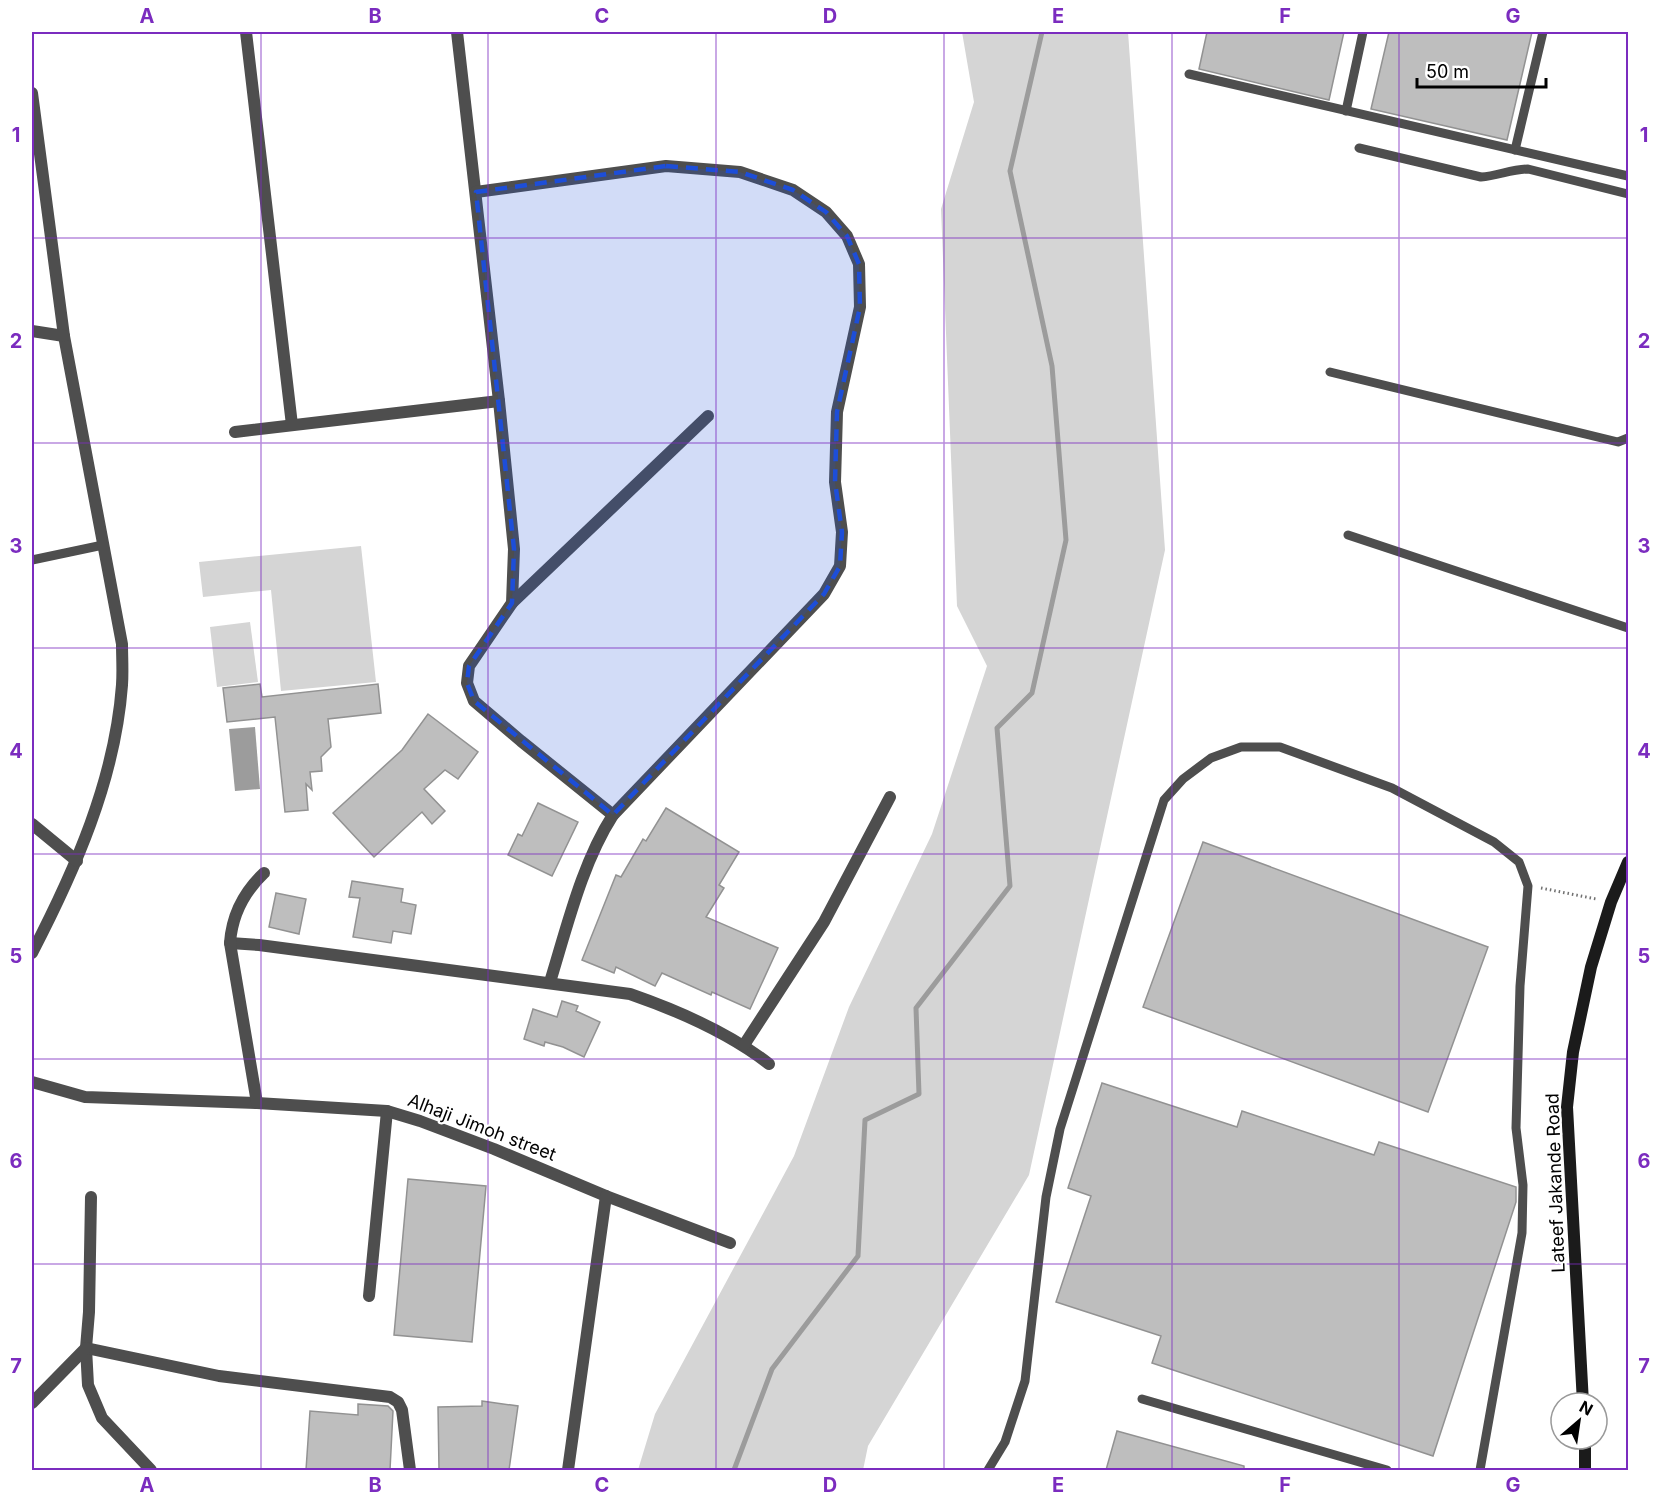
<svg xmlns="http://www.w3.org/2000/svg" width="1660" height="1502" font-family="Inter,sans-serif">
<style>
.green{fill:#d5d5d5}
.water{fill:#9c9c9c}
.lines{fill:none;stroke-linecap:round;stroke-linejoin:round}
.stream{stroke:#9c9c9c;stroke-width:5}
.building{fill:#bebebe;stroke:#929292;stroke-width:1.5}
.path{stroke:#707070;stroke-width:3;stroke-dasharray:1.5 3;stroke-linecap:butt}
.lane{stroke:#4e4e4e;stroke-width:9}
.street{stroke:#4e4e4e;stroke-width:12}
.secondary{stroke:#1b1b1b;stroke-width:12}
.marked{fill:#1d4ed8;fill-opacity:0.2;stroke:#1d4ed8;stroke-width:4.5;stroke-dasharray:12 8;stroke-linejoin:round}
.grid{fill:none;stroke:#7b2cbf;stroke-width:1.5;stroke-opacity:0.55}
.labels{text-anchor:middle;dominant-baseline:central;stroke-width:4.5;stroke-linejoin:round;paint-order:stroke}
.street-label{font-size:18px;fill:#000;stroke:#fff}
.neatline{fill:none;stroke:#7b2cbf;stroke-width:2}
.grid-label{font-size:20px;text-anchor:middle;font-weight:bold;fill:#7b2cbf}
</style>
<rect width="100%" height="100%" fill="#fff"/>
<!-- green -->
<g class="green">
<path d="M962 32H1128L1165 550 1029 1175 868 1446 863 1470H638L655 1414 794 1156 849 1007 932 834 987 666 957 606 941 209 974 102Z"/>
<path d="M361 546 376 682 281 691 271 590 203 597 199 562Z"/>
<path d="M250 622 258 682 217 687 210 627Z"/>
</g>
<!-- water -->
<path class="water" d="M255 727 260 789 235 791 229 729Z"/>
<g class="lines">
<!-- stream -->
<path class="stream" d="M734 1470 772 1369 858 1256 865 1120 919 1094 916 1008 1010 886 997 728 1032 693 1066 540 1052 366 1010 171 1042 32"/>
</g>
<!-- building -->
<g class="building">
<path d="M1207 32H1344L1329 100 1199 69Z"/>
<path d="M1389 32H1532L1507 140 1371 109Z"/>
<path d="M260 684 262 697 378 684 381 713 328 719 331 747 321 757 322 771 310 772 312 790 306 784 308 810 285 812 275 717 227 722 223 688Z"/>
<path d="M428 714 478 752 458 779 445 770 424 789 445 811 432 824 422 812 374 857 333 813 402 750Z"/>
<path d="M538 803 578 822 552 876 508 855 518 834 522 836Z"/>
<path d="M666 808 739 852 719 885 724 888 706 917 778 948 750 1009 712 992 711 995 662 973 655 986 616 967 614 973 582 960 616 875 621 877 643 839 646 841Z"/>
<path d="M1203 842 1488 947 1428 1112 1143 1007Z"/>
<path d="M352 881 403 889 401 902 416 905 411 934 393 931 391 943 353 937 360 898 349 897Z"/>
<path d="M276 893 306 899 299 934 269 927Z"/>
<path d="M562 1001 578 1006 576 1011 600 1022 584 1057 563 1047 545 1042 544 1046 524 1039 533 1009 557 1017Z"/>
<path d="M1102 1083 1237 1127 1242 1111 1374 1155 1379 1142 1516 1187V1202L1433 1456 1152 1363 1161 1336 1056 1302 1091 1196 1068 1188Z"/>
<path d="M408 1179 486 1186 472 1342 394 1335Z"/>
<path d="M482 1401 518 1406 509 1470H439L438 1407 482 1406Z"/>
<path d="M358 1404 388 1406 393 1411 390 1470H306L310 1411 358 1415Z"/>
<path d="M1117 1431 1244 1466V1470H1106Z"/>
</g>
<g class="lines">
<!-- path -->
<path class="path" d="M1541 888 1596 899"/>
<!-- lane -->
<g class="lane">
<path d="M1189 74 1628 176"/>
<path d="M1346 111 1363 32"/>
<path d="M1359 148 1481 177C1498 176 1511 169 1528 169L1628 194"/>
<path d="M1515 150 1543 32"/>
<path d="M1330 372 1618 442 1628 438"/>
<path d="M1348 535 1628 628"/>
<path d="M32 560 103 545"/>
<path d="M1142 1399 1387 1470"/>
<path d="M988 1470 1005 1442 1025 1381 1046 1197 1060 1129 1164 800 1183 779 1211 758 1241 747H1280L1392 788 1494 842 1519 862 1528 886 1520 986 1516 1128 1523 1185 1522 1233 1480 1470"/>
</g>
<!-- street -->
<g class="street">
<path d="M246 32 292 425"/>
<path d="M457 32 499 401 514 549 512 603 469 666 467 683 474 701 521 741 613 815"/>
<path d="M32 93 64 336 122 644C122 657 123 671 122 685 115 780 75 870 32 953"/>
<path d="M476 192 666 166 740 172 793 190 826 212 847 236 859 264 860 307 837 412 835 482 842 532 840 566 824 594 613 815C582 863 567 927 550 982"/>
<path d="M32 331 64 336"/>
<path d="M235 432 499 401"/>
<path d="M512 603 708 416"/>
<path d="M32 824 77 861"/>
<path d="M230 943 259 945 630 994C679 1011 728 1032 769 1064"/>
<path d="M744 1045 824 922 890 797"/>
<path d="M32 1082 85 1097 257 1103 387 1111 420 1121 494 1149 606 1196 730 1243"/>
<path d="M257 1103 230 943C232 914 244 892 264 873"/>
<path d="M91 1197 89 1312 86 1348 88 1385 102 1418 151 1470"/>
<path d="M369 1296 387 1111"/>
<path d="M86 1348 219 1376 390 1397 398 1402 402 1410 410 1470"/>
<path d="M32 1403 86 1348"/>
<path d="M568 1470 606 1196"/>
</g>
<!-- secondary -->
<g class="secondary">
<path d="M1583 1403 1567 1107 1573 1052 1591 967 1611 902 1628 862"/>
<path d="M1585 1439V1470"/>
</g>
</g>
<!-- marked area -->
<path class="marked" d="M666 166 740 172 793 190 826 212 847 236 859 264 860 307 837 412 835 482 842 532 840 566 824 594 613 815 474 701 467 683 469 666 512 603 514 549 476 192Z"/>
<!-- grid -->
<path class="grid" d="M261 32V1470M488 32V1470M716 32V1470M944 32V1470M1172 32V1470M1399 32V1470M32 238H1628M32 443H1628M32 648H1628M32 854H1628M32 1059H1628M32 1264H1628"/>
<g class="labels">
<!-- street labels -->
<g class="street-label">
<text transform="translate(482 1127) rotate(21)">Alhaji Jimoh street</text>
<text transform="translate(1555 1183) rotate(-92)">Lateef Jakande Road</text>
</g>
</g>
<!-- border -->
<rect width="1660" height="1502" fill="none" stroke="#ffffff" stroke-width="66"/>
<!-- north arrow -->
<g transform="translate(1579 1421) rotate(29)"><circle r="28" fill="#ffffff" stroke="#999999" stroke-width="1.5"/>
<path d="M0-4.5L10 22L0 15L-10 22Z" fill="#000000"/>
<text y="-9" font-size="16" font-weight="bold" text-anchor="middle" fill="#000000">N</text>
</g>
<!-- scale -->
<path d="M1417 78v9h129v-9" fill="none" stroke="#000000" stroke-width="3"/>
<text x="1426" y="78" font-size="18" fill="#000000" stroke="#ffffff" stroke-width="4.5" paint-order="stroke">50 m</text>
<rect x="33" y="33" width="1594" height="1436" class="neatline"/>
<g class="grid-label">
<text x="147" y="23">A</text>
<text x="375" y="23">B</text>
<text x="602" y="23">C</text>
<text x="830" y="23">D</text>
<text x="1058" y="23">E</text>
<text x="1285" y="23">F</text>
<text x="1513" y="23">G</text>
<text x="16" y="142">1</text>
<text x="1644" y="142">1</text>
<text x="16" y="348">2</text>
<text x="1644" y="348">2</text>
<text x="16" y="553">3</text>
<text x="1644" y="553">3</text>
<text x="16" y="758">4</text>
<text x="1644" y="758">4</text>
<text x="16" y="963">5</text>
<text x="1644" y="963">5</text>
<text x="16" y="1168">6</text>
<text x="1644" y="1168">6</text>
<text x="16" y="1373">7</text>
<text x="1644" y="1373">7</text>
<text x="147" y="1492">A</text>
<text x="375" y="1492">B</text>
<text x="602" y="1492">C</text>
<text x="830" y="1492">D</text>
<text x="1058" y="1492">E</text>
<text x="1285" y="1492">F</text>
<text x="1513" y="1492">G</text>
</g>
</svg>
